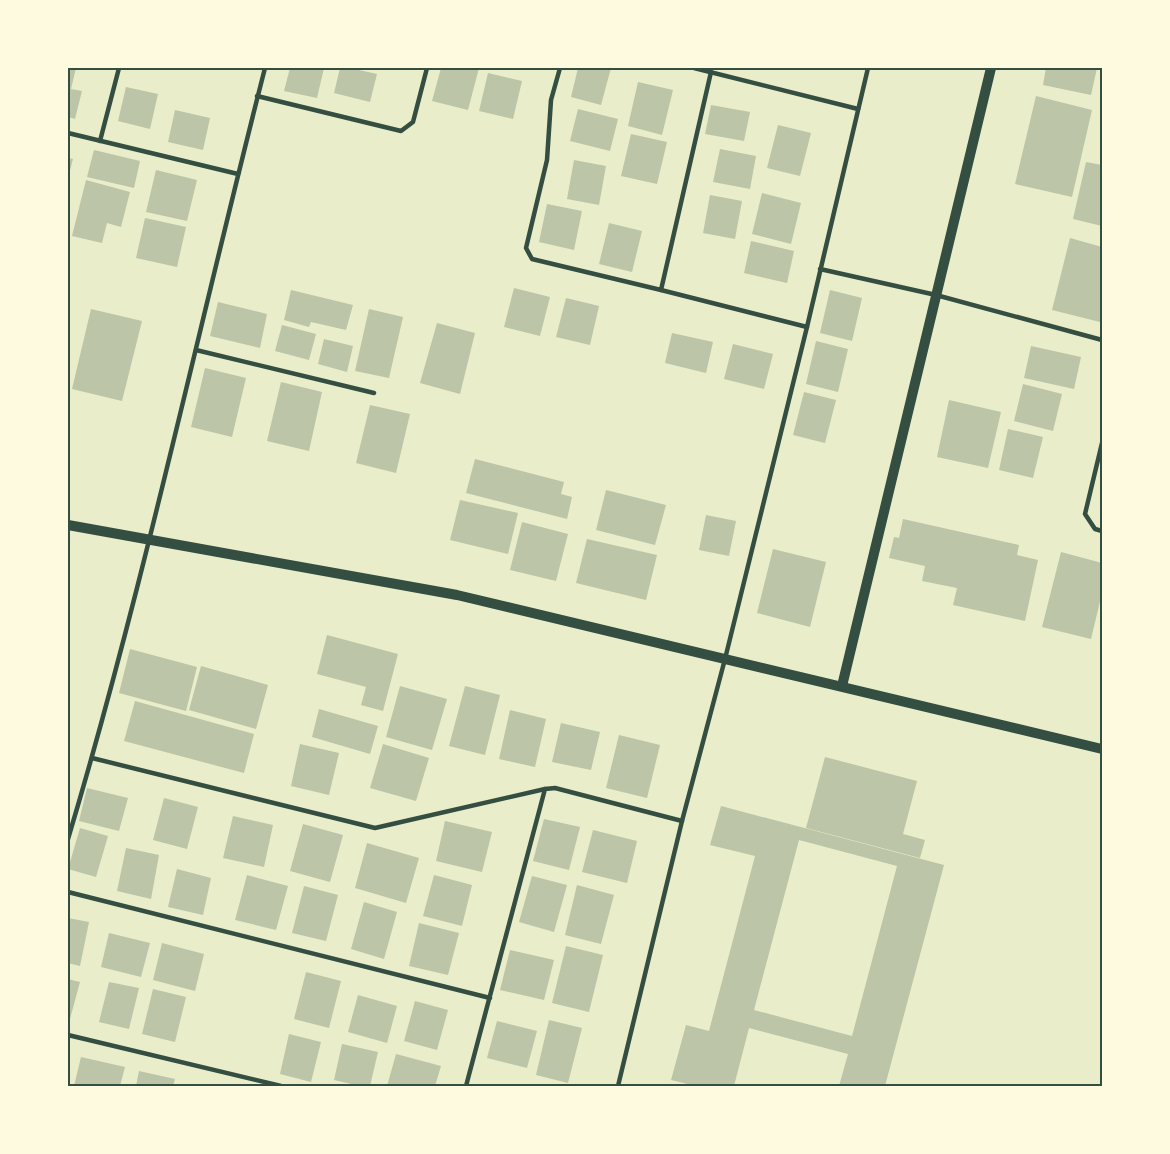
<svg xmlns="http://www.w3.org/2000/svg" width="1170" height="1154" font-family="Merriweather,serif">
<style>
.building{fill:#bcc5a7;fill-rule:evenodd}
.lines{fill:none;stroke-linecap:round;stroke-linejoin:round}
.service{stroke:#344e41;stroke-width:4.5}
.tertiary{stroke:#344e41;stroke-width:10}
.neatline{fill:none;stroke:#344e41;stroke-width:2}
</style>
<rect width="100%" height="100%" fill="#e9edc9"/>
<!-- building -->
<g class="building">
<path d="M68 68H76L71 89 82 91 75 119 68 117Z"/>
<path d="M290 68H324L317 98 284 91Z"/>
<path d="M340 68H350L377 74 370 102 334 93Z"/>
<path d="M441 68H479L468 110 432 101Z"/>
<path d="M578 68H611L601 105 571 97Z"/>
<path d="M1046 68H1097L1091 95 1043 85Z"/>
<path d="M488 73 522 81 513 119 479 111Z"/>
<path d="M638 82 673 90 662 135 628 126Z"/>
<path d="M126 87 158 94 150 129 118 121Z"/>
<path d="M1036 96 1092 110 1072 197 1015 184Z"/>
<path d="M711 105 750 112 744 141 705 134Z"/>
<path d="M578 109 618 119 610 151 570 141Z"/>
<path d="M175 110 210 118 203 150 168 142Z"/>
<path d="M778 125 811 133 800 176 767 168Z"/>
<path d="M631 134 667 142 657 184 621 176Z"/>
<path d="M720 149 756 156 750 189 713 182Z"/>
<path d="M94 150 140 161 134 188 87 177Z"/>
<path d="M68 158 73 159 68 178Z"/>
<path d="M574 160 606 166 599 205 567 199Z"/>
<path d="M1086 162 1102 165V226L1073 219Z"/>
<path d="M156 170 197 180 187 221 146 212Z"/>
<path d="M86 180 130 192 121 227 107 223 102 243 72 236Z"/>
<path d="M762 193 801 203 791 244 752 234Z"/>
<path d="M710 195 742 201 735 239 703 233Z"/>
<path d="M547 204 582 211 574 250 539 242Z"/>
<path d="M145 218 186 227 177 267 136 258Z"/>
<path d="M609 223 642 231 632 272 599 264Z"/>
<path d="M1070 238 1102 247V313L1100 322 1052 310Z"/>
<path d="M751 241 794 251 787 283 744 273Z"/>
<path d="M514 288 550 297 540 336 504 327Z"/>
<path d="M291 290 353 305 346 330 311 322 309 327 284 320Z"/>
<path d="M830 290 862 298 852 341 820 333Z"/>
<path d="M566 298 599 306 590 345 556 337Z"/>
<path d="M218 302 267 314 260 348 210 336Z"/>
<path d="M91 309 142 321 122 401 72 389Z"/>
<path d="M369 309 403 317 389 378 355 371Z"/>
<path d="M437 323 475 333 460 394 420 383Z"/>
<path d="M282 325 316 334 309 360 275 351Z"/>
<path d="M672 333 713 342 706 373 665 363Z"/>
<path d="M324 339 353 346 347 372 318 364Z"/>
<path d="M816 341 848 349 838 392 806 384Z"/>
<path d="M733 344 773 354 764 389 724 379Z"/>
<path d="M1031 346 1081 357 1074 389 1024 378Z"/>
<path d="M205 368 246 378 232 437 191 427Z"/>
<path d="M281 382 322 392 309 451 267 441Z"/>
<path d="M1023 384 1062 394 1053 431 1014 421Z"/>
<path d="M804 392 836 400 825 443 793 435Z"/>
<path d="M949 400 1001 412 988 468 937 457Z"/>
<path d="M370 405 410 414 396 473 356 463Z"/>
<path d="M1008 429 1043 437 1033 478 999 470Z"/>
<path d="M475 459 564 482 561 494 572 497 567 519 466 493Z"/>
<path d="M606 490 666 505 655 545 596 530Z"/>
<path d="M460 500 518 513 508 554 450 540Z"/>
<path d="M706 515 736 521 729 556 699 550Z"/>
<path d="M903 519 1019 545 1017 555 1038 560 1025 621 953 605 957 588 922 581 925 566 889 558 894 537 899 538Z"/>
<path d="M522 522 568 534 556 581 510 570Z"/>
<path d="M587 539 657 555 646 600 576 583Z"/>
<path d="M773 549 826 562 810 627 757 613Z"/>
<path d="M1061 552 1102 563V593L1091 639 1042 627Z"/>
<path d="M327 635 398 654 383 711 361 705 366 687 317 674Z"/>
<path d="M130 649 197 667 186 711 119 693Z"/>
<path d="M201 666 268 685 256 729 189 710Z"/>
<path d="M400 686 447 699 432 750 386 737Z"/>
<path d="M465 686 500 695 485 755 449 746Z"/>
<path d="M135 701 254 734 244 773 124 741Z"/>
<path d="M319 709 378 726 370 754 312 737Z"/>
<path d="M510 710 546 719 535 767 499 759Z"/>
<path d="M561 723 600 732 591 770 552 762Z"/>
<path d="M619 735 660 745 647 798 606 788Z"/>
<path d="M300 744 339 753 329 795 291 786Z"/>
<path d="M383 744 429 758 416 801 370 788Z"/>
<path d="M825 757 917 781 903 834 925 840 920 858 806 828Z"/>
<path d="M87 788 128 798 119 831 79 821Z"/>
<path d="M164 798 198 807 187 849 153 840Z"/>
<path d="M721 806 944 865 885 1086H839L848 1054 749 1028 734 1086H696L671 1080 686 1025 709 1031 755 856 710 845ZM799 840 897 866 852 1036 754 1010Z"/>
<path d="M233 816 273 825 264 867 223 858Z"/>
<path d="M544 819 580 827 569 870 533 861Z"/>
<path d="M445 821 492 832 482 872 436 861Z"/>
<path d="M303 824 343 835 330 882 290 871Z"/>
<path d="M80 828 108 836 96 877 68 869Z"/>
<path d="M593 830 637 841 627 883 582 872Z"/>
<path d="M367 843 419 858 406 903 355 888Z"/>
<path d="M126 848 159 855 151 899 117 891Z"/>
<path d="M177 869 211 878 203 915 168 907Z"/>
<path d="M247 875 288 886 276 930 235 920Z"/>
<path d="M434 875 472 885 462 926 423 916Z"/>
<path d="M532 876 567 885 554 932 519 922Z"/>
<path d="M577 885 614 895 601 944 565 935Z"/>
<path d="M304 886 338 895 326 941 292 933Z"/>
<path d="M364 902 397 912 384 959 351 949Z"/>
<path d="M68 918 89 922 80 966 68 963Z"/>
<path d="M419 923 459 933 448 975 409 966Z"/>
<path d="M109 933 150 943 141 977 101 967Z"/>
<path d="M162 943 204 954 195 991 153 980Z"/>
<path d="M566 946 603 955 589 1012 552 1003Z"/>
<path d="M510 950 554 960 544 1000 500 990Z"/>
<path d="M306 972 341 981 329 1028 294 1019Z"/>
<path d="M68 979 80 982 70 1019H68Z"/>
<path d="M109 982 139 988 129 1029 99 1022Z"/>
<path d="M153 989 186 997 175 1042 142 1034Z"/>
<path d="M358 995 397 1006 387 1043 348 1032Z"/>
<path d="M415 1001 448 1010 437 1050 404 1041Z"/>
<path d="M549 1020 582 1028 568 1083 536 1075Z"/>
<path d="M497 1021 537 1031 527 1068 487 1058Z"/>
<path d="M289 1034 321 1042 311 1082 280 1074Z"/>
<path d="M342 1044 378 1052 370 1086H360L334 1080Z"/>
<path d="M396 1054 441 1066 435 1086H387Z"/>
<path d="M81 1057 125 1067 120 1086H74Z"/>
<path d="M139 1071 175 1079 173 1086H136Z"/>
</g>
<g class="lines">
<!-- service -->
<g class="service">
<path d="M560 68 551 100 547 160 526 248 532 259 661 290 807 327"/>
<path d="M694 68 858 109"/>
<path d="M257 96 401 131 413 122 427 68"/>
<path d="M68 133 238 174"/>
<path d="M100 141 119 68"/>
<path d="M820 269 936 295 1102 340"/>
<path d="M661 290 711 72"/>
<path d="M196 350 374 393"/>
<path d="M1102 443 1085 514 1095 529 1102 531"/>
<path d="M92 758 375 828 545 789"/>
<path d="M68 839C144 585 199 325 265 68"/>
<path d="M68 892 490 998"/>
<path d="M68 1035 281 1086"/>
<path d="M466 1086 545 789 555 788 682 821"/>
<path d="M618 1086 682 821 725 659 807 327 868 68"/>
</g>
<!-- tertiary -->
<g class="tertiary">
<path d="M68 525 457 595 1102 749"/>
<path d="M842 686 991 68"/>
</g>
</g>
<!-- border -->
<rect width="1170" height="1154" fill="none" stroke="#fefae0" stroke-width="138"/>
<rect x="69" y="69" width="1032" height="1016" class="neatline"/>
</svg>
